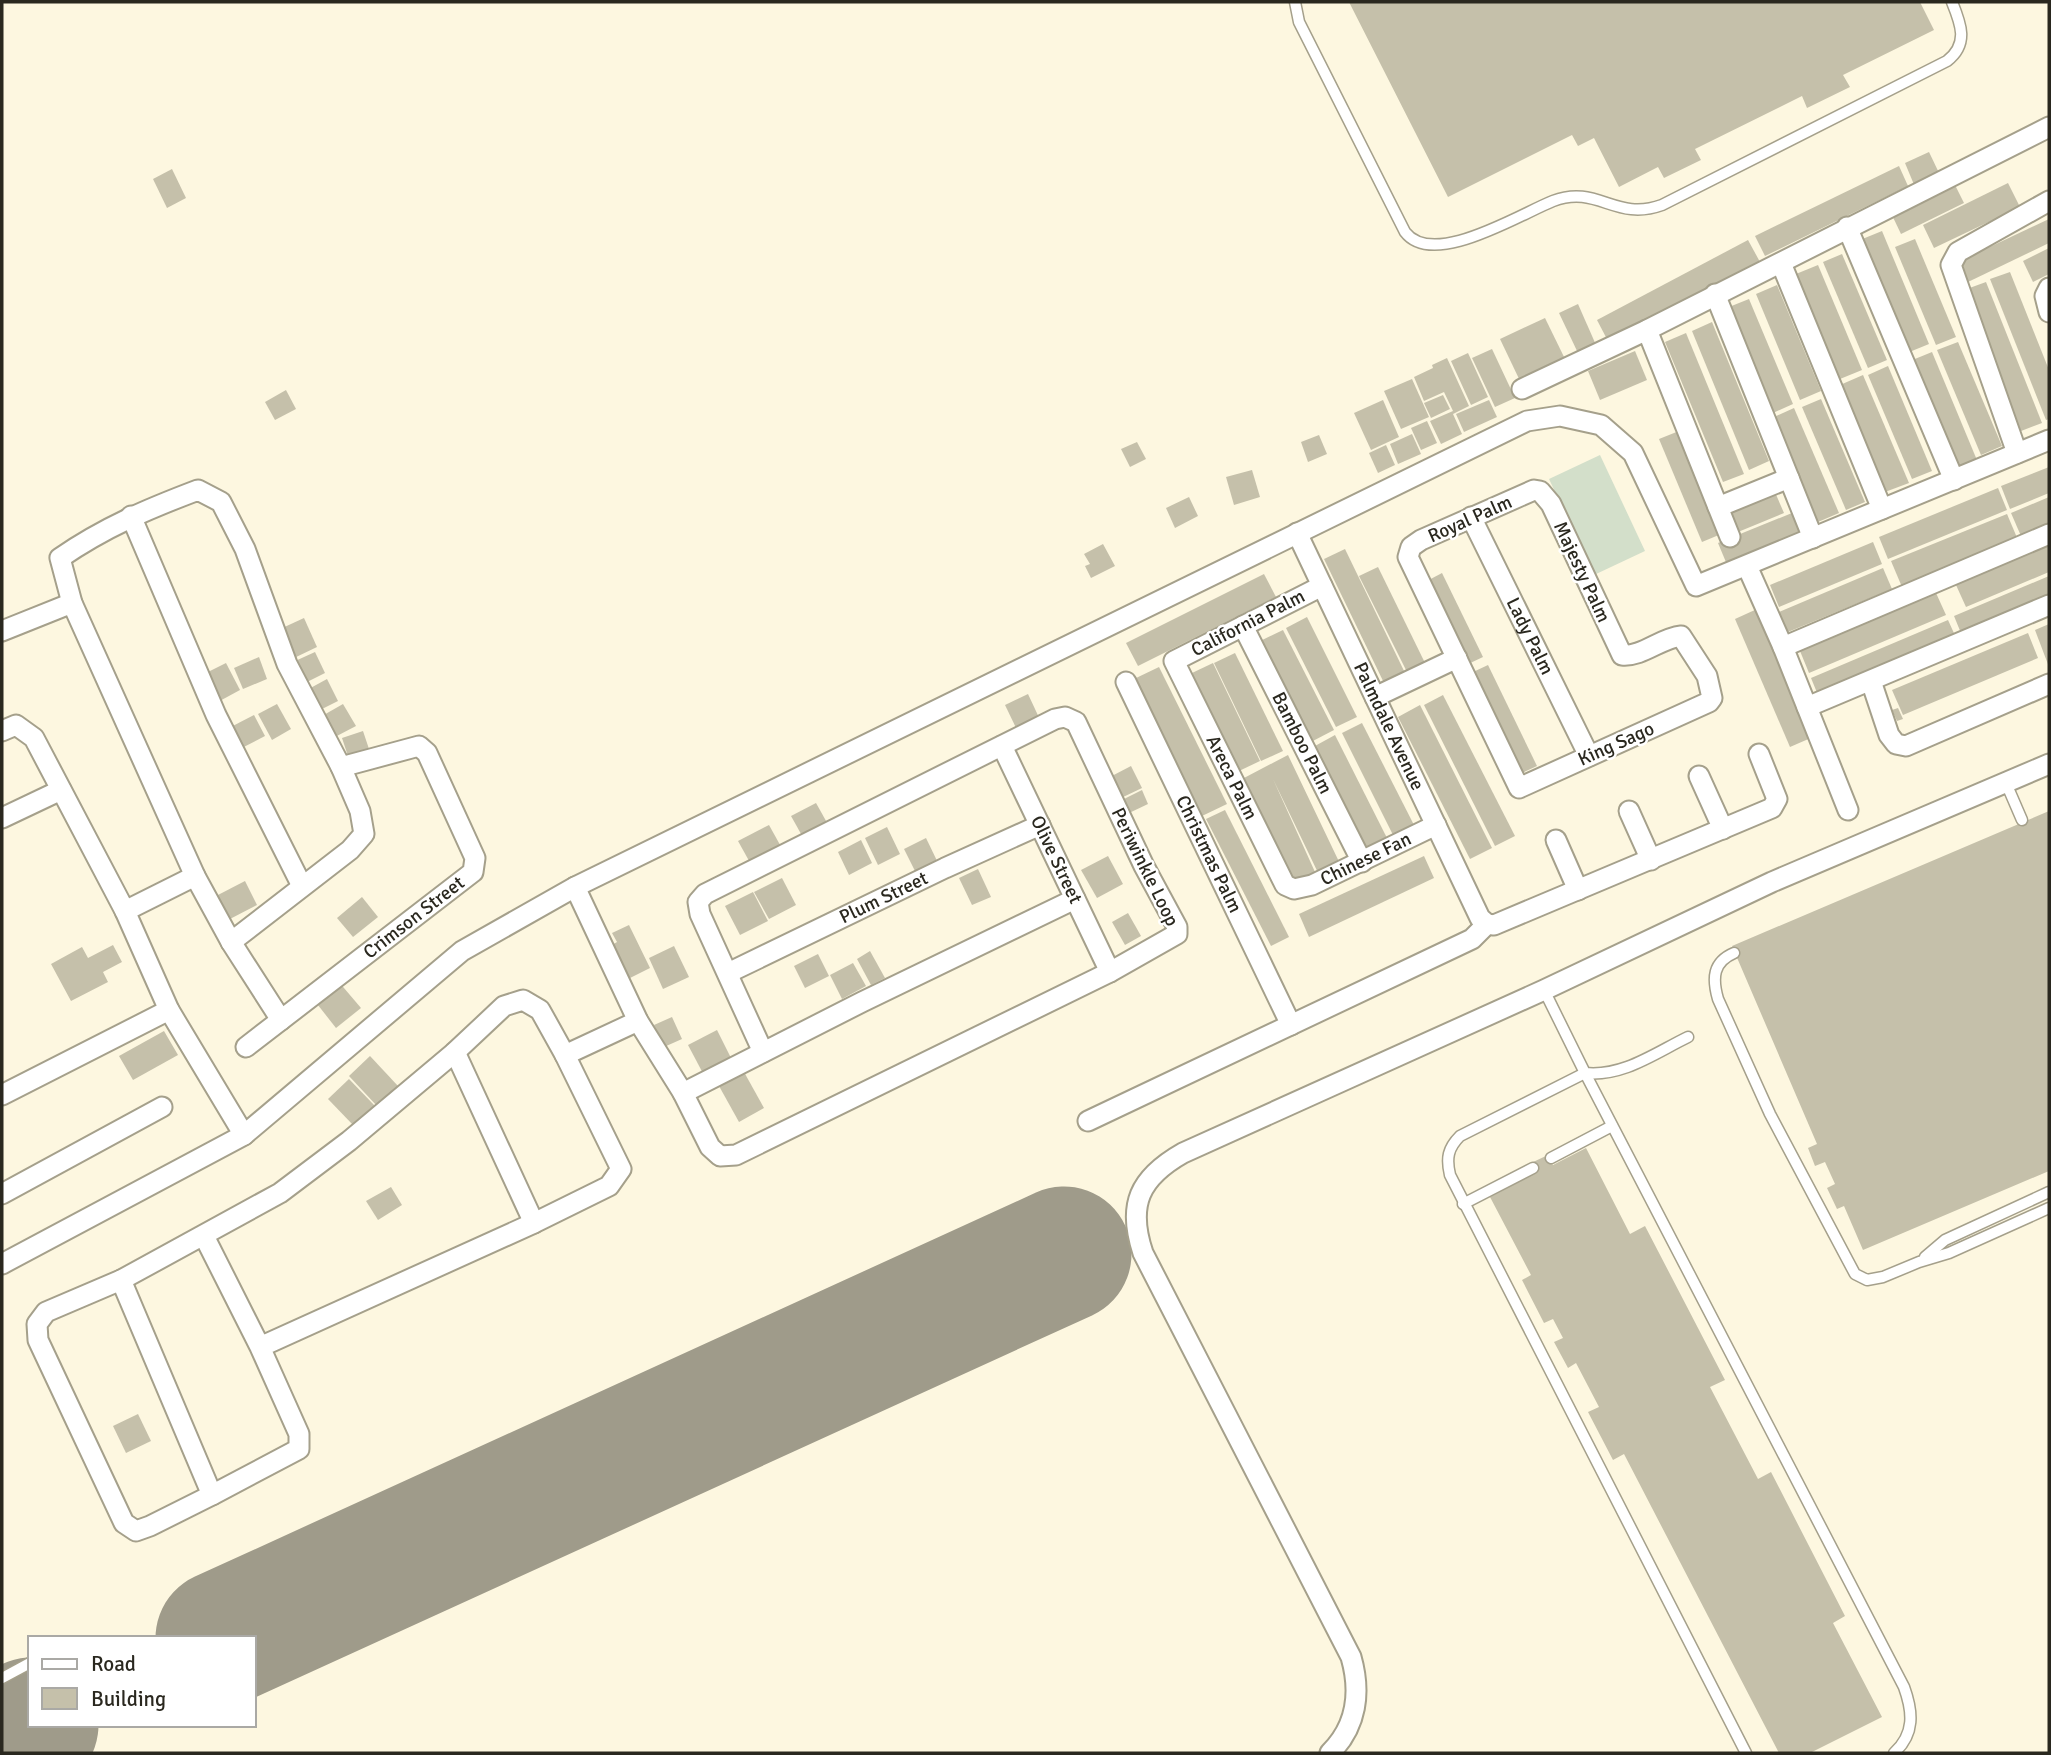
<svg xmlns="http://www.w3.org/2000/svg" width="2051" height="1755" font-family="Signika,sans-serif">
<style>
.green{fill:#d3dfca}
.lines{fill:none;stroke-linecap:round;stroke-linejoin:round}
.runway{stroke:#9f9b8a;stroke-width:135}
.building{fill:#c5c0aa}
.lane-casing{stroke:#a5a08b;stroke-width:13}
.street-casing{stroke:#a5a08b;stroke-width:23}
.lane{stroke:#fff;stroke-width:10}
.street{stroke:#fff;stroke-width:19}
.labels{text-anchor:middle;dominant-baseline:central;stroke-width:5;stroke-linejoin:round;paint-order:stroke}
.street-label{font-size:19px;fill:#2a281f;stroke:#fff}
</style>
<rect width="100%" height="100%" fill="#fdf7e0"/>
<!-- green -->
<path class="green" d="M1600 455 1645 551 1594 575 1549 479Z"/>
<g class="lines">
<!-- runway -->
<g class="runway">
<path d="M223 1638 1064 1254"/>
<path d="M2 1739 31 1725"/>
</g>
</g>
<!-- building -->
<g class="building">
<path d="M1349 2H1920L1934 30 1843 75 1850 87 1807 108 1802 96 1695 149 1701 160 1664 178 1658 167 1619 187 1594 138 1578 146 1572 135 1448 197Z"/>
<path d="M1929 152 1940 175 1915 187 1905 163Z"/>
<path d="M1899 166 1908 186 1765 256 1755 236Z"/>
<path d="M172 169 186 198 167 208 153 179Z"/>
<path d="M1954 183 1964 203 1901 234 1891 213Z"/>
<path d="M2008 183 2020 207 1934 248 1923 225Z"/>
<path d="M2049 219V243L1968 282 1958 262Z"/>
<path d="M1882 231 1929 344 1907 353 1860 240Z"/>
<path d="M1915 239 1956 337 1936 345 1895 247Z"/>
<path d="M1748 240 1760 262 1609 343 1597 320Z"/>
<path d="M2049 248V274L2033 282 2023 261Z"/>
<path d="M1842 254 1887 360 1868 368 1823 262Z"/>
<path d="M1818 265 1862 370 1840 379 1796 274Z"/>
<path d="M2010 272 2049 370V419L2046 420 1990 279Z"/>
<path d="M1986 282 2042 423 2021 431 1964 290Z"/>
<path d="M1777 285 1821 391 1800 400 1756 294Z"/>
<path d="M1749 299 1793 404 1773 413 1729 307Z"/>
<path d="M1578 304 1596 345 1578 353 1559 313Z"/>
<path d="M1545 318 1566 361 1521 383 1500 339Z"/>
<path d="M1712 322 1769 461 1749 470 1692 331Z"/>
<path d="M1686 333 1744 474 1723 482 1665 342Z"/>
<path d="M1958 342 2002 446 1981 455 1937 350Z"/>
<path d="M1492 349 1515 398 1495 407 1472 358Z"/>
<path d="M1635 351 1647 380 1600 400 1588 371Z"/>
<path d="M1932 352 1979 465 1957 474 1910 361Z"/>
<path d="M1468 353 1488 397 1471 405 1451 361Z"/>
<path d="M1447 358 1469 406 1453 414 1462 434 1441 444 1430 421 1453 411 1444 392 1424 401 1414 377 1433 368 1432 365Z"/>
<path d="M1888 366 1932 471 1912 479 1868 375Z"/>
<path d="M1863 375 1909 483 1885 492 1840 385Z"/>
<path d="M1412 379 1429 417 1401 429 1384 391Z"/>
<path d="M286 390 296 409 275 420 265 402Z"/>
<path d="M1443 395 1450 409 1431 418 1424 403Z"/>
<path d="M1821 399 1865 502 1846 510 1802 407Z"/>
<path d="M1383 400 1399 437 1371 450 1354 413Z"/>
<path d="M1489 400 1497 417 1464 432 1456 414Z"/>
<path d="M1794 408 1839 513 1818 522 1774 417Z"/>
<path d="M1427 421 1437 443 1421 450 1411 428Z"/>
<path d="M1684 429 1726 532 1702 542 1659 439Z"/>
<path d="M1412 434 1421 454 1398 464 1390 444Z"/>
<path d="M1319 435 1327 454 1308 462 1301 442Z"/>
<path d="M1137 442 1146 459 1130 467 1121 449Z"/>
<path d="M1386 445 1395 465 1378 473 1369 453Z"/>
<path d="M2049 467V493L2010 509 2001 486Z"/>
<path d="M1252 470 1260 497 1234 505 1226 477Z"/>
<path d="M1998 488 2007 510 1888 559 1879 537Z"/>
<path d="M1774 490 1784 513 1738 532 1728 509Z"/>
<path d="M1189 497 1198 516 1175 528 1166 508Z"/>
<path d="M2049 497V524L2021 536 2011 513Z"/>
<path d="M1792 513 1802 536 1728 567 1718 543Z"/>
<path d="M2007 514 2018 540 1902 587 1891 561Z"/>
<path d="M1873 542 1882 564 1779 607 1770 585Z"/>
<path d="M1103 544 1115 566 1091 578 1085 566 1090 564 1084 554Z"/>
<path d="M2049 545V572L1966 607 1956 585Z"/>
<path d="M1345 549 1406 675 1385 685 1324 559Z"/>
<path d="M1378 567 1426 665 1408 674 1359 576Z"/>
<path d="M1883 568 1892 589 1788 632 1779 612Z"/>
<path d="M1442 573 1483 657 1466 665 1425 582Z"/>
<path d="M1264 574 1276 597 1138 666 1126 643Z"/>
<path d="M2049 576V602L1963 638 1954 616Z"/>
<path d="M1936 593 1946 615 1809 673 1800 651Z"/>
<path d="M1757 609 1813 737 1790 747 1735 619Z"/>
<path d="M1307 617 1357 717 1336 727 1286 628Z"/>
<path d="M304 618 317 647 292 659 278 630Z"/>
<path d="M1948 620 1958 642 1820 700 1811 678Z"/>
<path d="M2049 624V667L2035 630Z"/>
<path d="M1283 630 1334 730 1309 743 1258 642Z"/>
<path d="M2028 633 2038 658 1903 715 1892 690Z"/>
<path d="M315 652 325 673 303 684 293 662Z"/>
<path d="M1235 653 1283 751 1261 761 1214 663Z"/>
<path d="M259 657 267 679 243 689 234 668Z"/>
<path d="M226 663 240 690 216 703 202 675Z"/>
<path d="M1213 663 1260 761 1239 771 1192 673Z"/>
<path d="M1488 665 1537 766 1520 774 1471 673Z"/>
<path d="M1159 667 1227 804 1202 816 1134 679Z"/>
<path d="M327 679 338 701 316 712 305 691Z"/>
<path d="M1028 694 1042 724 1019 734 1005 705Z"/>
<path d="M1443 695 1515 836 1495 846 1424 705Z"/>
<path d="M277 704 291 729 272 740 258 714Z"/>
<path d="M343 704 356 726 333 738 322 716Z"/>
<path d="M1420 705 1492 848 1470 859 1398 717Z"/>
<path d="M1898 708 1903 719 1897 721 1892 710Z"/>
<path d="M254 715 265 736 236 751 225 730Z"/>
<path d="M1362 723 1414 825 1393 835 1342 733Z"/>
<path d="M363 731 370 752 349 759 342 738Z"/>
<path d="M1335 735 1387 838 1367 848 1315 746Z"/>
<path d="M1288 755 1343 870 1321 879 1273 779 1315 872 1292 882 1244 778Z"/>
<path d="M1131 766 1142 788 1119 799 1108 778Z"/>
<path d="M1142 790 1148 804 1127 814 1120 801Z"/>
<path d="M816 803 830 828 805 841 791 816Z"/>
<path d="M1225 810 1289 937 1271 946 1206 819Z"/>
<path d="M2049 811V1171L1863 1250 1844 1206 1837 1209 1827 1188 1835 1184 1825 1162 1815 1166 1808 1148 1817 1144 1732 946Z"/>
<path d="M769 825 784 852 753 868 738 841Z"/>
<path d="M887 827 900 854 878 865 865 838Z"/>
<path d="M926 838 940 867 918 877 904 849Z"/>
<path d="M861 840 872 863 849 875 838 852Z"/>
<path d="M1108 856 1123 884 1097 898 1081 870Z"/>
<path d="M1424 856 1434 878 1309 937 1299 914Z"/>
<path d="M978 869 991 897 972 905 959 878Z"/>
<path d="M782 878 796 905 769 919 754 892Z"/>
<path d="M245 881 257 905 228 920 216 896Z"/>
<path d="M753 892 768 921 740 935 725 906Z"/>
<path d="M362 897 378 917 353 937 337 918Z"/>
<path d="M1128 913 1141 936 1125 945 1112 922Z"/>
<path d="M629 925 650 968 622 982 612 945 617 942 612 933Z"/>
<path d="M113 945 122 962 103 972 108 982 71 1001 51 964 82 947 88 958Z"/>
<path d="M674 946 689 977 663 989 649 958Z"/>
<path d="M870 951 885 978 871 985 857 959Z"/>
<path d="M818 954 829 976 805 988 794 966Z"/>
<path d="M853 963 866 986 842 999 830 975Z"/>
<path d="M338 981 361 1008 336 1028 314 1000Z"/>
<path d="M672 1017 682 1039 664 1047 654 1025Z"/>
<path d="M717 1030 734 1064 706 1079 688 1045Z"/>
<path d="M164 1031 178 1055 133 1080 119 1056Z"/>
<path d="M370 1056 398 1086 377 1106 349 1076Z"/>
<path d="M744 1072 764 1108 739 1122 719 1086Z"/>
<path d="M349 1079 375 1106 354 1126 328 1099Z"/>
<path d="M1586 1148 1630 1234 1645 1226 1725 1380 1710 1387 1758 1479 1771 1472 1845 1616 1833 1623 1882 1717 1810 1753H1779L1624 1454 1613 1460 1588 1412 1599 1407 1576 1363 1568 1368 1554 1342 1563 1338 1553 1319 1544 1323 1522 1280 1531 1275 1490 1197 1536 1173 1531 1163 1548 1155 1553 1165Z"/>
<path d="M391 1187 402 1205 378 1220 366 1201Z"/>
<path d="M138 1414 151 1441 126 1453 113 1426Z"/>
</g>
<g class="lines">
<defs>
<g id="lane">
<path d="M1295 2 1299 22 1405 232C1433 269 1520 214 1553 201 1598 184 1615 222 1662 205L1947 61C1969 44 1961 24 1952 2"/>
<path d="M2006 783 2022 820"/>
<path d="M1734 953C1713 962 1712 978 1718 999L1770 1114 1855 1274 1867 1280 1883 1277 1919 1262 1949 1253 2049 1208"/>
<path d="M1544 990 1585 1073C1623 1077 1655 1053 1688 1037"/>
<path d="M1551 1158 1612 1126"/>
<path d="M1463 1204 1533 1168"/>
<path d="M1925 1257 1945 1240 2049 1192"/>
<path d="M2 1678 30 1663"/>
<path d="M1746 1753 1450 1175C1446 1158 1448 1148 1460 1136L1585 1073 1904 1687C1913 1712 1915 1734 1894 1753"/>
</g>
<g id="street">
<path d="M1847 227 1954 480"/>
<path d="M1781 263 1882 509"/>
<path d="M2049 288 2045 296 2049 312"/>
<path d="M1715 294 1813 538"/>
<path d="M1647 330 1730 537"/>
<path d="M1522 389 1647 330 2049 127"/>
<path d="M2017 453 1951 265 1958 252 2049 201"/>
<path d="M198 490 221 502 245 549 287 664 341 767 360 811 364 834 350 850 231 942 195 876 72 603 60 558C105 527 148 509 198 490Z"/>
<path d="M1534 490 1540 491 1551 504 1622 655C1642 657 1661 638 1681 636L1707 676 1712 698 1709 702 1519 788 1408 557 1411 547 1421 540Z"/>
<path d="M1718 507 1789 478"/>
<path d="M131 516 216 715 302 886"/>
<path id="s1" d="M1471 517 1589 756"/>
<path id="s2" d="M1297 533 1480 918 1487 924 1494 925 1772 808 1777 799 1759 754"/>
<path d="M1747 566 1783 647 1848 810"/>
<path id="s3" d="M1322 586 1174 661 1285 885 1294 889 1312 885 1436 825"/>
<path id="s4" d="M1243 626 1362 862"/>
<path d="M2 631 72 603"/>
<path d="M1783 647 2049 534"/>
<path d="M1871 681 1889 735 1896 744 1906 746 2049 684"/>
<path id="s5" d="M1126 682 1291 1025"/>
<path d="M1375 697 1457 658"/>
<path d="M1807 707 2049 605"/>
<path d="M2 731 16 725 34 738 125 911 169 1010 244 1135"/>
<path id="s6" d="M1002 746 1110 972"/>
<path d="M1699 776 1723 829"/>
<path d="M1629 811 1651 860"/>
<path d="M2 818 61 790"/>
<path d="M1556 840 1578 890"/>
<path d="M575 887 638 1021 683 1093 710 1147 720 1156 736 1155 1110 972 1177 934V927L1144 866 1076 722 1065 717 1055 719 705 894 698 902 700 914 763 1052"/>
<path d="M125 911 195 876"/>
<path d="M231 942 281 1020"/>
<path id="s7" d="M728 973 945 868 1040 825"/>
<path id="s8" d="M246 1047 473 872 475 858 427 753 419 746 341 767"/>
<path d="M455 1052 534 1223"/>
<path d="M565 1055 638 1021"/>
<path d="M683 1093 862 1002 1075 899"/>
<path d="M2 1095 169 1010"/>
<path d="M1088 1121 1472 939 1487 924"/>
<path d="M2 1194 162 1107"/>
<path d="M204 1236 260 1347 299 1434V1449L212 1495 150 1526 136 1531 124 1523 38 1340 37 1324 46 1312 121 1280 280 1193 349 1141 455 1052 504 1006 523 1000 540 1010 565 1055 621 1169 609 1186 534 1223 260 1347"/>
<path d="M2 1264 244 1135 462 951 575 887 1527 421 1560 416 1601 425 1633 453 1696 586 2049 440"/>
<path d="M121 1280 212 1495"/>
<path d="M1330 1753C1357 1726 1361 1692 1351 1657L1143 1253C1127 1205 1139 1178 1183 1153L1544 990 1772 882 2049 764"/>
</g>
</defs>
<!-- lane casing -->
<use href="#lane" class="lane-casing"/>
<!-- street casing -->
<use href="#street" class="street-casing"/>
<!-- lane -->
<use href="#lane" class="lane"/>
<!-- street -->
<use href="#street" class="street"/>
</g>
<g class="labels">
<!-- street labels -->
<g class="street-label">
<text transform="translate(1470 519) rotate(-24)">Royal Palm</text>
<text transform="translate(1582 572) rotate(65)">Majesty Palm</text>
<text transform="translate(1248 623) rotate(-27)">California Palm</text>
<text stroke="none"><textPath href="#s1" startOffset="133">Lady Palm</textPath></text>
<text stroke="none"><textPath href="#s2" startOffset="214">Palmdale Avenue</textPath></text>
<text stroke="none"><textPath href="#s4" startOffset="131">Bamboo Palm</textPath></text>
<text transform="translate(1616 744) rotate(-24)">King Sago</text>
<text stroke="none"><textPath href="#s3" startOffset="296">Areca Palm</textPath></text>
<text stroke="none"><textPath href="#s5" startOffset="191">Christmas Palm</textPath></text>
<text stroke="none"><textPath href="#s6" startOffset="126">Olive Street</textPath></text>
<text stroke="none"><textPath href="#s3" startOffset="504">Chinese Fan</textPath></text>
<text transform="translate(1145 867) rotate(64)">Periwinkle Loop</text>
<text stroke="none"><textPath href="#s7" startOffset="173">Plum Street</textPath></text>
<text stroke="none"><textPath href="#s8" startOffset="212">Crimson Street</textPath></text>
</g>
</g>
<!-- border -->
<rect width="2051" height="1755" fill="none" stroke="#2a281f" stroke-width="7"/>
<!-- legend -->
<rect x="28" y="1636" width="228" height="91" fill="#ffffff" stroke="#aaa9a5" stroke-width="2"/>
<rect x="42" y="1659" width="35" height="10" fill="#ffffff" stroke="#aaa9a5" stroke-width="2"/>
<text x="91" y="1671" font-size="21" fill="#2a281f">Road</text>
<rect x="42" y="1688" width="35" height="21" fill="#c5c0aa" stroke="#aaa9a5" stroke-width="2"/>
<text x="91" y="1706" font-size="21" fill="#2a281f">Building</text>
</svg>
